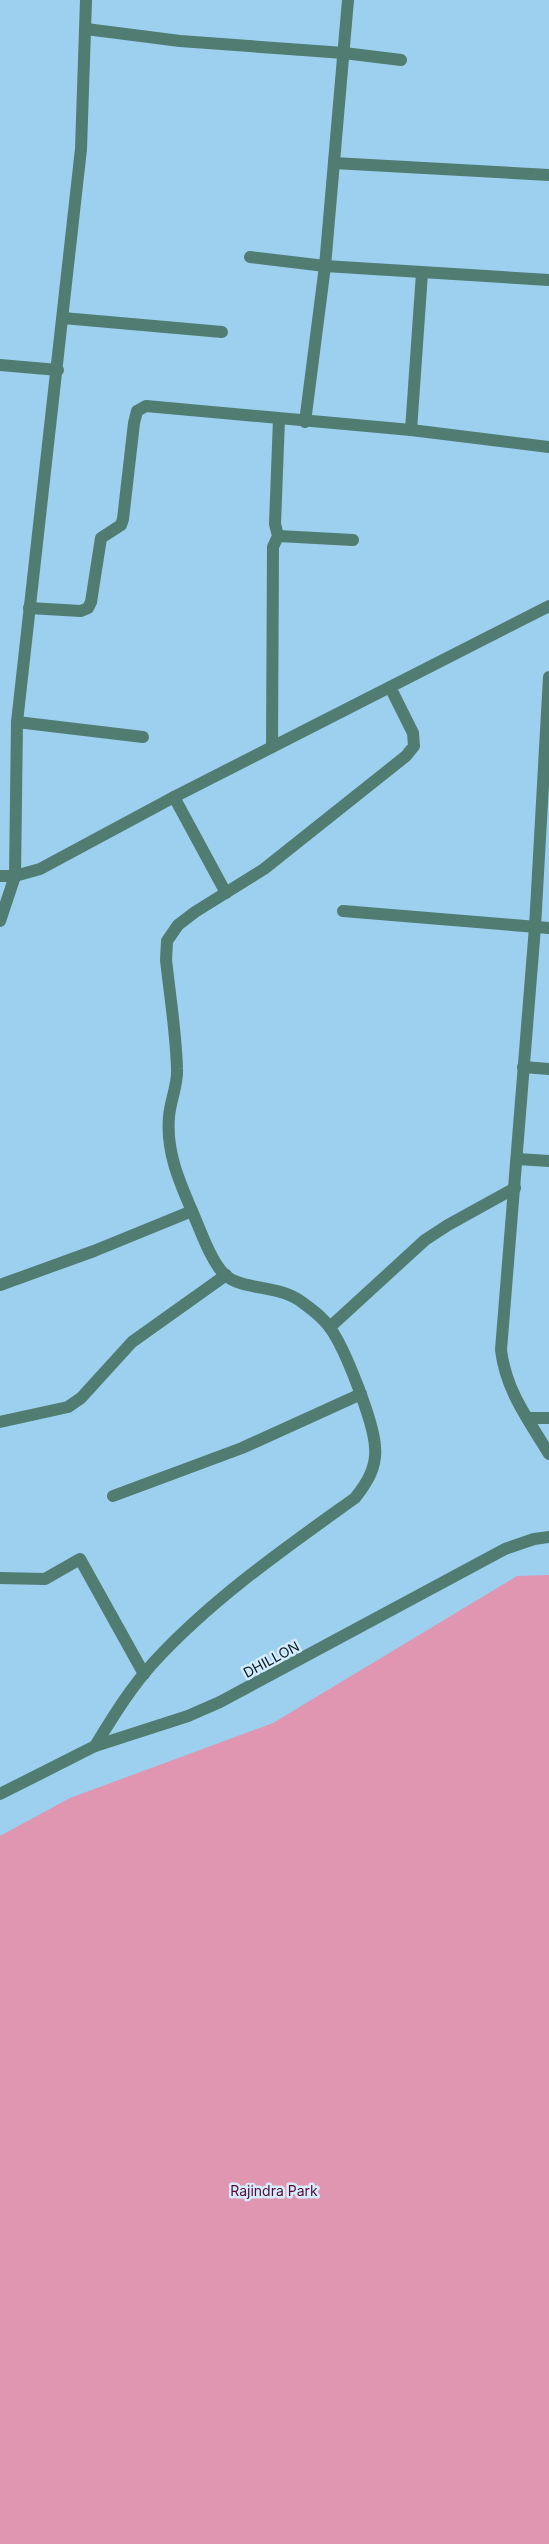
<svg xmlns="http://www.w3.org/2000/svg" width="549" height="2544" font-family="Inter,sans-serif">
<style>
.green{fill:#e096b0}
.lines{fill:none;stroke-linecap:round;stroke-linejoin:round}
.minor{stroke:#507c71;stroke-width:12}
.labels{text-anchor:middle;dominant-baseline:central;stroke-width:5;stroke-linejoin:round;paint-order:stroke}
.street-label{font-size:14px;fill:#0b1f2b;stroke:#d4ecfd}
.park-label{font-size:14px;fill:#5a0a32;stroke:#d4ecfd}
</style>
<rect width="100%" height="100%" fill="#9dcfef"/>
<!-- green -->
<path class="green" d="M549 1575V2544H0V1836L70 1798 273 1723 517 1576Z"/>
<g class="lines">
<!-- minor -->
<g class="minor">
<path d="M86 29 180 41 344 53 401 60"/>
<path d="M334 163 549 175"/>
<path d="M250 257 325 266 549 280"/>
<path d="M63 318 222 332"/>
<path d="M0 365 58 370"/>
<path d="M305 422 325 266 348 0"/>
<path d="M411 430 422 273"/>
<path d="M278 536 353 540"/>
<path d="M29 608 81 611 88 608 91 602 101 538 121 525 123 519 134 423 137 411 146 406 411 430 549 447"/>
<path d="M549 677 535 927 501 1350C506 1391 528 1419 549 1454"/>
<path d="M17 722 143 737"/>
<path d="M272 747 273 547 278 536 275 524 279 419"/>
<path d="M174 797 226 893"/>
<path d="M0 876H15L40 869 174 797 549 606"/>
<path d="M343 911 549 928"/>
<path d="M0 921 15 876 17 722 81 149 86 0"/>
<path d="M523 1067 549 1069"/>
<path d="M517 1159 549 1161"/>
<path d="M0 1285 94 1251 192 1211"/>
<path d="M330 1327 425 1240 448 1225 515 1188"/>
<path d="M528 1418H549"/>
<path d="M0 1422 68 1407 81 1398 132 1342 226 1275"/>
<path d="M113 1496 242 1448 361 1394"/>
<path d="M0 1578 45 1579 80 1559 144 1674"/>
<path d="M95 1746C113 1717 131 1687 154 1662 213 1598 284 1549 355 1498 367 1483 377 1467 375 1447 374 1423 345 1348 330 1328 323 1317 310 1308 299 1300 276 1285 242 1290 225 1275 211 1262 200 1229 192 1211 179 1181 166 1151 169 1117 170 1101 178 1085 177 1069 176 1033 170 996 166 960L167 941 178 925 195 912 264 869 406 756 414 746 413 733 390 687"/>
<path d="M0 1794 95 1746 188 1716 220 1702 505 1549 534 1539 549 1537"/>
</g>
</g>
<g class="labels">
<!-- street labels -->
<g class="street-label">
<text transform="translate(271 1659) rotate(-28)">DHILLON</text>
</g>
<!-- park labels -->
<g class="park-label">
<text x="274" y="2190">Rajindra Park</text>
</g>
</g>
</svg>
